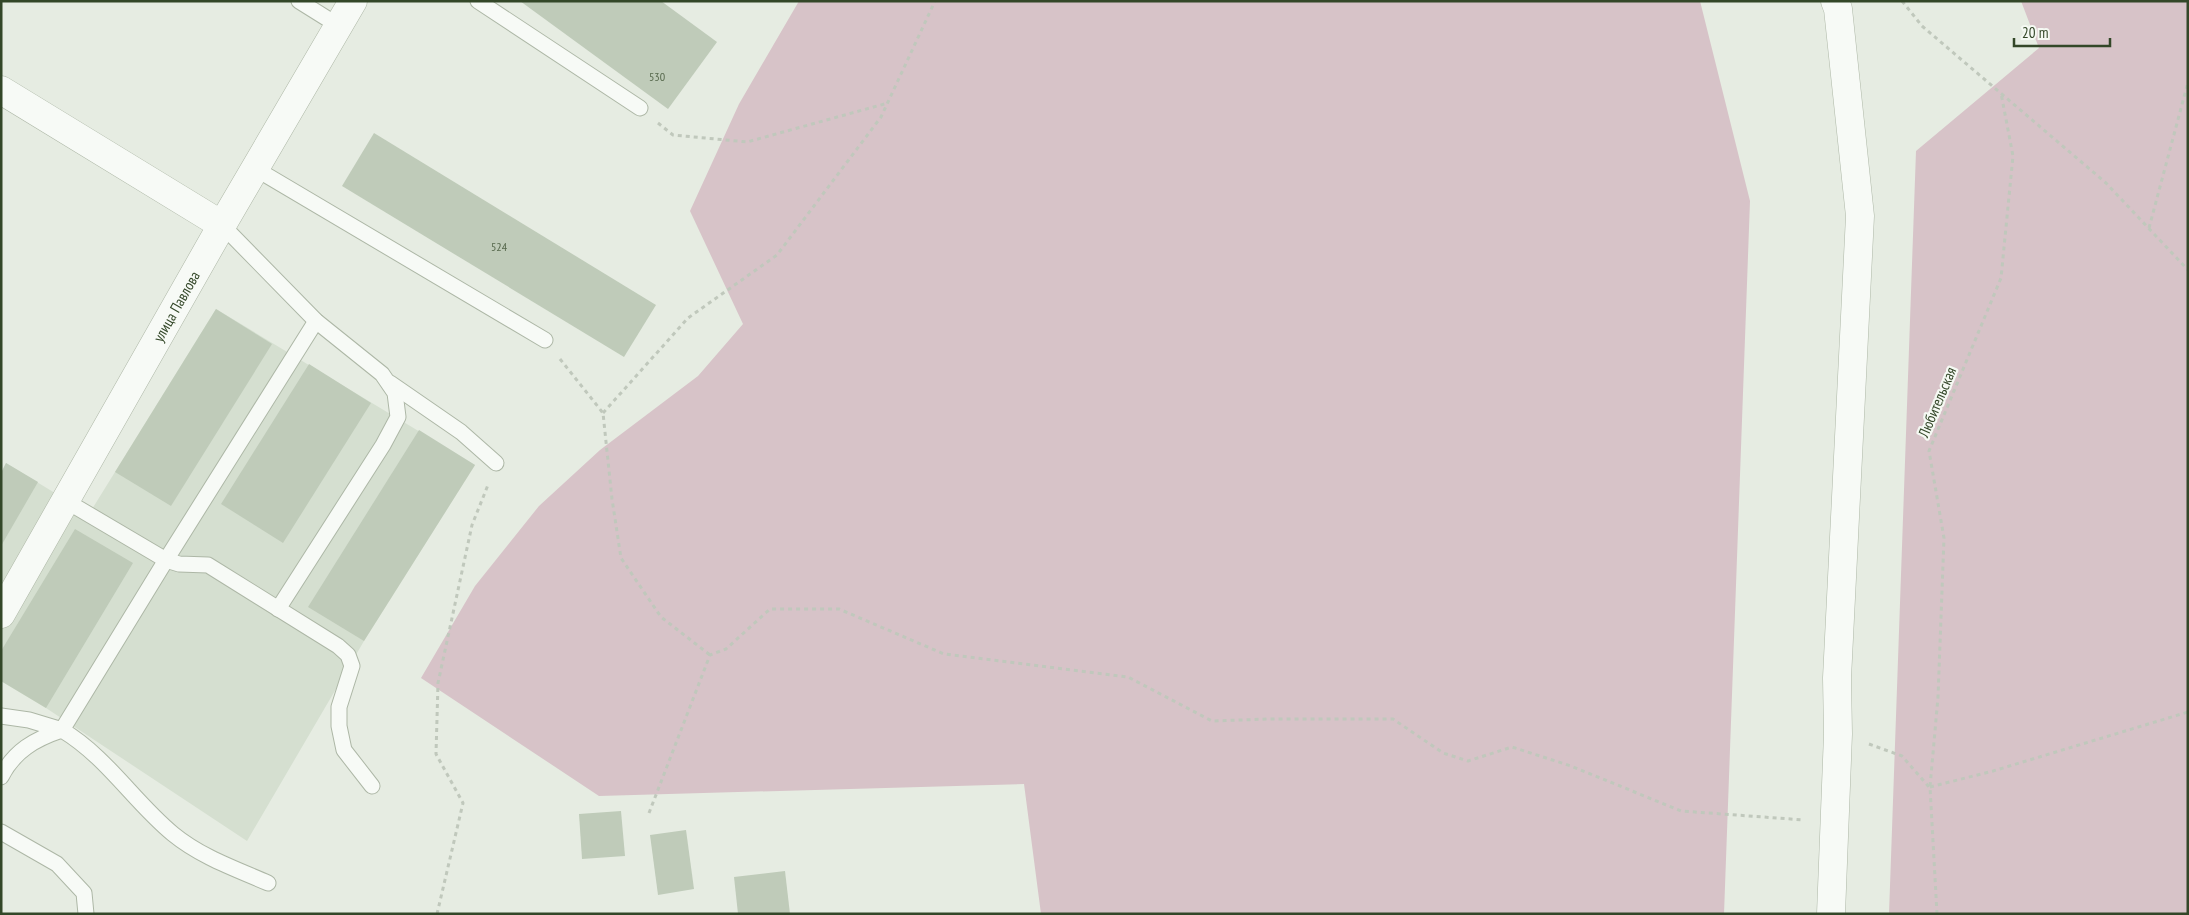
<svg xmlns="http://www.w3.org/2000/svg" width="2189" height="915" font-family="'PT Sans Narrow',sans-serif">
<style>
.built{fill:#d5dfd0}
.green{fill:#d7c3c8}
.building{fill:#bfcbb9}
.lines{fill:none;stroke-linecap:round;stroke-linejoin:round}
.service-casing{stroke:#adb7a6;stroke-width:17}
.minor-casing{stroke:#adb7a6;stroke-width:29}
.path{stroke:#c0c8bc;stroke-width:3;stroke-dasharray:4 4;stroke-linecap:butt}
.service{stroke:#f7faf6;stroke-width:15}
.minor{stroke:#f7faf6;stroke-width:28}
.labels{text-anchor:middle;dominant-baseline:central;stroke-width:4.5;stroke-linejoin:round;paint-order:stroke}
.number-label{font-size:12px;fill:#56684c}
.street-label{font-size:15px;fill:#334728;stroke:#f5f9f3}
</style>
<rect width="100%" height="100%" fill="#e6ece2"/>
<!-- built -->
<path class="built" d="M216 309 475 465 364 641 247 841 46 708 1 681V473L6 463 89 514Z"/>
<!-- green -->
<g class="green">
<path d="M799 1H1700L1750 201 1724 914H1041L1024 784 599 796 421 678 475 586 539 506 600 450 698 376 743 324 690 211 739 104Z"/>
<path d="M2021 1H2188V914H1889L1916 151 2039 48Z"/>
</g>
<!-- building -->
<g class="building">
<path d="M520 1H661L717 42 668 109Z"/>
<path d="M374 133 656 305 624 357 342 186Z"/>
<path d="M216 309 272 344 171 506 115 472Z"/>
<path d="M309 364 371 403 283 543 221 504Z"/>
<path d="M419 430 475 465 364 641 308 607Z"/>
<path d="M6 463 38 482 1 546V473Z"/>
<path d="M75 529 133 563 46 708 1 681V651Z"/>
<path d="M621 811 625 856 582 859 579 814Z"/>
<path d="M686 830 694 889 658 895 650 835Z"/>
<path d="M785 871 790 914H738L734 877Z"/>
</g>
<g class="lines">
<defs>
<g id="service">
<path d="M299 1 339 26"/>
<path d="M478 1 640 108"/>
<path d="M256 169 545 340"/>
<path d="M222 225 316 321 382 374 395 393 398 417 383 445 278 609"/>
<path d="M390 383 461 432 496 463"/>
<path d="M66 501 166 560 179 564 208 565 338 646 348 655 352 666 339 707V726L344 750 372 786"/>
<path d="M1 716 29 720 62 730 166 560 316 321"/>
<path d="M1 777C14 751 35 739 62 730 107 757 134 802 173 834 201 857 236 869 268 883"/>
<path d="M1 832 57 864 84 893 86 914"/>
</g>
<g id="minor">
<path d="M1 90 222 225"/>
<path id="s1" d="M1 614 222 225 353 1"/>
<path d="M1831 914 1838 734 1837 678 1860 216 1838 9 1835 1"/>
</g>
</defs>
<!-- service casing -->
<use href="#service" class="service-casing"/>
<!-- minor casing -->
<use href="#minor" class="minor-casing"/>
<!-- path -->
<g class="path">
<path d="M1902 1 1922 26 2106 183 2188 270"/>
<path d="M658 123 673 135 747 142 888 103"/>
<path d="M2149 228 2188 82"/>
<path d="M560 359 603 413 612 499 621 558 661 617 710 655"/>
<path d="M603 413 688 318 777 255 881 117 935 1"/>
<path d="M1869 744 1902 756 1929 787"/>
<path d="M1930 787 1993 771 2188 712"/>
<path d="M649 813 710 655 726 649 770 609H839L944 654 1128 677 1212 721 1269 719H1393L1443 753 1468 761 1512 747 1571 766 1681 811 1804 820"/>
<path d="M437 914 463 803 436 754 438 683 472 525 488 485"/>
<path d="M1937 914 1930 787 1938 697 1944 538 1929 451 2001 278 2013 156 2001 93"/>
</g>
<!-- service -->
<use href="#service" class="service"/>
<!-- minor -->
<use href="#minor" class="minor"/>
</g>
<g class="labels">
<!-- number labels -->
<g class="number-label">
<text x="657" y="76">530</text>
<text x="499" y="246">524</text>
</g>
<!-- street labels -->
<g class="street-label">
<text stroke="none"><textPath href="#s1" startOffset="354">улица Павлова</textPath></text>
<text transform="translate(1937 402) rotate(-67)">Любительская</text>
</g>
</g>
<!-- border -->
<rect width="2189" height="915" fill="none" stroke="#334728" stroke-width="5"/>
<!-- scale -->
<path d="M2014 38v8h96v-8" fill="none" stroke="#334728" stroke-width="2.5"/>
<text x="2022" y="38" font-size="15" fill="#334728" stroke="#f5f9f3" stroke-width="4" paint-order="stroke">20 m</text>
</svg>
